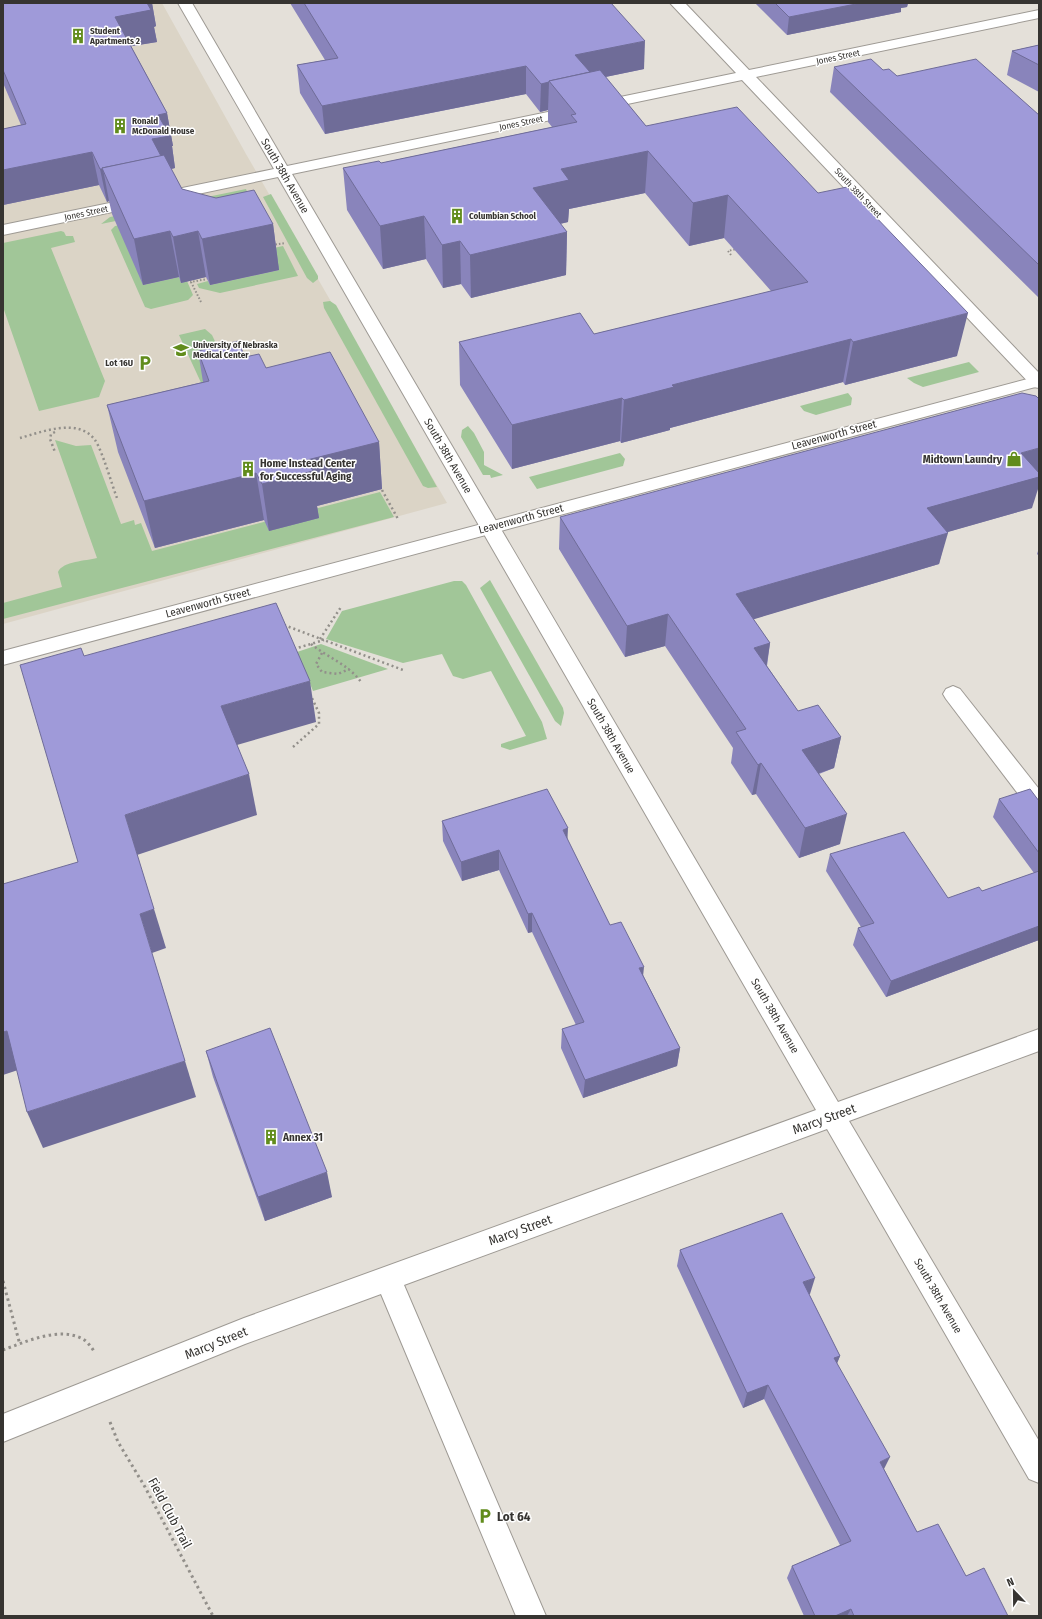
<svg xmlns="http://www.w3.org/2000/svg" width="1042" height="1619" font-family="'Fira Sans Condensed',sans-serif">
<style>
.built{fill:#dbd4c6}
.green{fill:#a1c698}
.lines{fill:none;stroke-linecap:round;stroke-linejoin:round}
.minor-casing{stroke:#9e9a94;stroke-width:2}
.major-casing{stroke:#9e9a94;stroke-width:2}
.path-far2{stroke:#928f8a;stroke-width:2;stroke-dasharray:1.5 2;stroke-linecap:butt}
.path-far1{stroke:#928f8a;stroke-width:2.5;stroke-dasharray:2 3;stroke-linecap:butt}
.path{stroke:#928f8a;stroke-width:3;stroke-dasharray:2.5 3.5;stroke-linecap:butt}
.minor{fill:#fff;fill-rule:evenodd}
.major{fill:#fff;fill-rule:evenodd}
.wall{fill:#8984bb}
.shaded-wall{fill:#6f6c98}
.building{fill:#9f9ad9;stroke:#6f6c98}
.labels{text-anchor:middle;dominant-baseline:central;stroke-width:3;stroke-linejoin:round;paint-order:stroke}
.far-poi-label{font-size:9px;font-weight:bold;fill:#363431;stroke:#fff;text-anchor:start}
.far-street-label{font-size:9px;fill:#363431;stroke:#fff}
.street-label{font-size:11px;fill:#363431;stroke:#fff}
.poi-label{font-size:11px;font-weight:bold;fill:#363431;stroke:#fff;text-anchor:start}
.near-street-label{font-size:13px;fill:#363431;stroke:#fff}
.near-poi-label{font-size:13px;font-weight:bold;fill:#363431;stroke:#fff;text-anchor:start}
</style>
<rect width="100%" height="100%" fill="#e4e0d9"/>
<!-- built -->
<path class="built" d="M3 3H162L246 154 447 503 3 624Z"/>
<!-- green -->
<g class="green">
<path d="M246 189 248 194 101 224 110 217Z"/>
<path d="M271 194 318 276V279L313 283 307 278 263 197Z"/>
<path d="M135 222 143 285 179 277 181 283 187 281 193 295 188 300 151 309 145 307 111 230 115 226Z"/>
<path d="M61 231 64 232 66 236H73L75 242 51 248 105 381 99 397 39 411 3 307V243Z"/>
<path d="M283 246 298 276 220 293 199 288 197 284 208 281 210 285 279 270 269 249Z"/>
<path d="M330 301 336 305 437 487 428 488 423 486 324 308 323 302Z"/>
<path d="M205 329 212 335 230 373 203 387 179 335Z"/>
<path d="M969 362 979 372 923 387 914 383 907 378Z"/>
<path d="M848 393 852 398 851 405 816 415 804 411 800 406Z"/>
<path d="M468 426 474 433 484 452V465L503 475 491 478 490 475H483L461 437 462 430Z"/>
<path d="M55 440 76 446 91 445 121 524 134 520 135 525 141 523 152 551 380 492 394 517 3 619V603L62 587 58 572C63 561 86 561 97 558Z"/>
<path d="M620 453 625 459 623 466 537 489 529 477Z"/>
<path d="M490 580 563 708 564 713 561 726 555 721 480 588Z"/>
<path d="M454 581H462L466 585 542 722 547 739 510 750 501 747V744L526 736 491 671 463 679 453 676 442 654 403 663 326 639 342 611Z"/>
<path d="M321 644 388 669 313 691 297 652Z"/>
</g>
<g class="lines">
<defs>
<g id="minor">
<path d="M178 3H192L287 166 736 73 670 3H685L749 70 1039 10V18L756 77 1039 373V388L1033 387 742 80 292 174 838 1102 1039 1029V1051L849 1121 1039 1441V1483L1029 1479 827 1129 404 1285 546 1616H516L381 1294 245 1344 3 1442V1414L244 1318 816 1110 278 177 3 235V225L274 169Z"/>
<path d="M953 686 960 689 1039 789V814L1031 811 946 699 943 694 946 689Z"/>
</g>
<path id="major" d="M1039 376V386L3 665V651Z"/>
</defs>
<!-- minor casing -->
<use href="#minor" class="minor-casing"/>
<!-- major casing -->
<use href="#major" class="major-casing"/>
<!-- path-far2 -->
<g class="path-far2">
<path d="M272 245 285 243"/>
<path d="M731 255 728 251 736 249"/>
<path d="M201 302 191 282 207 279"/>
</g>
<!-- path-far1 -->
<g class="path-far1">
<path d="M55 432 51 434 50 439 55 452"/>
<path d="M20 438C42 432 78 417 95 440 102 450 112 485 117 498"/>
<path d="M382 490 398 519"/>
<path d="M284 625 403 670"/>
<path d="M320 639 341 607"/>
<path d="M311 644C327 657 349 665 361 682"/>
<path d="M294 649 324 640"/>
<path d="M322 653 316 664 322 672 338 674 349 669"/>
<path d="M293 747 319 724V713L311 696"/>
</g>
<!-- path -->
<g class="path">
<path d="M3 1281 20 1345"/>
<path d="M3 1350C25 1342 59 1326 83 1339 88 1342 92 1348 95 1353"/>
<path d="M110 1422 118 1442 145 1487 213 1616"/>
</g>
<!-- minor -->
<use href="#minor" class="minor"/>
<!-- major -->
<use href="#major" class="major"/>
</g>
<!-- wall -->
<g class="wall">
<path d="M3 3H152L156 26 154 27 157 42 131 46 167 113 173 146H172L175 168 171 169 182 189 273 224 279 270 210 285 206 277 181 283 179 277 143 285 112 214 109 201 107 202 99 185 3 205V129L21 125 3 83Z"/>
<path d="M290 3H611L644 69 605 77 646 126 957 356 845 385 843 382 670 428V430L621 443 620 441 512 469 460 385 459 342 594 334 771 291 724 238 689 246 645 193 569 209 568 222 560 224 567 232 566 275 471 298 461 284 443 288 426 259 383 269 347 210 343 168 381 163 552 127 548 122V110L540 112 526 94 325 134 300 93 297 65 325 60Z"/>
<path d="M755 3H908L907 7 901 8V12L787 35Z"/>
<path d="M1039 45V92L1007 75 1012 51Z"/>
<path d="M834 67 883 70 897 76 1039 115V298L830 92Z"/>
<path d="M198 351 245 357 266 368 379 442 382 489 317 506 319 518 269 531 264 520 155 548 118 452 107 405 203 382Z"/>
<path d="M1032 508 947 532 939 564 753 619 770 643 767 666 798 711 841 737 834 768 819 774 840 844 799 858 756 794 752 795 731 763 733 748 665 646 625 657 559 549 560 517Z"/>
<path d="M1039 548V556L1037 554Z"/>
<path d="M999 799 1039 801V940L886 997 853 945 858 928 861 927 826 871 830 854 948 898 982 891 1034 873 993 817Z"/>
<path d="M442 821 567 840 610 925 643 975 680 1048 677 1066 583 1098 561 1048 562 1029 576 1025 532 932 528 933 499 870 462 881 443 841Z"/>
<path d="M206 1051 332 1197 265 1221 213 1077Z"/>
<path d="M680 1250 810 1294H809L840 1356 837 1363 884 1469 917 1532 966 1576 1008 1616H804L787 1578 792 1566 840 1545 764 1399 743 1408 677 1266Z"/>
</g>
<!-- shaded-wall -->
<g class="shaded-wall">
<path d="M145 3H152L156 26 154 27 157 42 121 48 115 17Z"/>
<path d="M861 3H908L907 7 901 8V12L787 35 789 17Z"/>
<path d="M645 41 644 69 591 80 575 55Z"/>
<path d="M526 66V94L325 134 322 106Z"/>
<path d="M549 82 548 110 540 112 541 84Z"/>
<path d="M167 113 173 146H172L175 168 163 171 152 139 158 115Z"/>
<path d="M648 151 645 193 569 209 568 222 533 230V188L561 169Z"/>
<path d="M92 152 99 185 3 205V170Z"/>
<path d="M100 169H103L109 201 107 202Z"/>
<path d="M728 195 724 238 689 246 693 203Z"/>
<path d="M424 216 426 259 383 269 380 226Z"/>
<path d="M273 224 279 270 210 285 202 239Z"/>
<path d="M170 231 179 277 143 285 134 239Z"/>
<path d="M198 231 206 277 181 283 173 237Z"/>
<path d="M567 232 566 275 471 298 470 255Z"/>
<path d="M460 241 461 284 443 288 442 245Z"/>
<path d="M968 313 957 356 845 385 853 342Z"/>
<path d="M851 339 843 382 670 428V430L621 443 624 400 672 385Z"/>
<path d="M622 398 620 441 512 469V425Z"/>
<path d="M379 442 382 489 317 506 319 518 269 531 262 484 307 460Z"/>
<path d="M1039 448V486L1032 508 920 540 927 508 1021 453Z"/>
<path d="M256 473 264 520 155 548 144 501Z"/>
<path d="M948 533 939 564 731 626 736 594Z"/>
<path d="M668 614 665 646 625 657 627 626Z"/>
<path d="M770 643 765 675 754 648Z"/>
<path d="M310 681 316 722 230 747 221 706Z"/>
<path d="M841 737 834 768 796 781 802 750Z"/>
<path d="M761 763 756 794 752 795 758 765Z"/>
<path d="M249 774 257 815 137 855 125 815Z"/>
<path d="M847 814 840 844 799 858 805 828Z"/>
<path d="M568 828 567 848 563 830Z"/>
<path d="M499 850V870L462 881 461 862Z"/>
<path d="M154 909 166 948 152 953 140 914Z"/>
<path d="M532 913V932L528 933V914Z"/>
<path d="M1039 926V940L886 997 891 981Z"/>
<path d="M644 967 642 986 639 968Z"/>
<path d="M7 1031 24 1068 3 1075V1032Z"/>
<path d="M680 1048 677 1066 583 1098 585 1080Z"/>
<path d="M185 1061 196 1097 43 1148 27 1112Z"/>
<path d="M327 1172 332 1197 265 1221 258 1197Z"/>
<path d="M815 1278 810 1294 798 1298 803 1282Z"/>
<path d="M840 1356 834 1371V1358Z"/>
<path d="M768 1385 764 1399 743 1408 747 1393Z"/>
<path d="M890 1457 883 1471 880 1462Z"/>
<path d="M851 1609 847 1616H835Z"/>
</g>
<!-- building -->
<g class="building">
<path d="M3 3H147L151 10 115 17 167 113 158 115 170 136 152 139 161 156 102 168 103 169H100L92 152 3 170V129L26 124 3 70Z"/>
<path d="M304 3H611L645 41 575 55 590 72 549 81V82L541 84 526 66 322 106 297 65 338 58Z"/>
<path d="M775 3H861L789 17Z"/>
<path d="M1039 45V65L1012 51Z"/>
<path d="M871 59 883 70 889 69 897 76 976 59 1039 115V265L834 67Z"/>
<path d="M600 70 646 126 737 107 818 193 847 187 968 313 853 342 851 339 672 385 674 387 624 400 622 398 512 425 459 342 580 313 594 334 808 282 728 195 693 203 648 151 561 169 569 180 533 188 567 232 470 255 460 241 442 245 424 216 380 226 343 168 379 161 381 163 577 122 571 115 576 114 549 81Z"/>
<path d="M164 155 182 189 216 198 254 190 273 224 202 239 198 231 173 237 170 231 134 239 102 168Z"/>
<path d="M238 341 245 357 259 354 266 368 330 352 379 442 307 460 313 471 262 484 256 473 144 501 107 405 209 381 198 351Z"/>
<path d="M1022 393 1036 396 1039 399V448L1021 453 1039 473V477L927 508 948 533 736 594 770 643 754 648 798 711 818 705 841 737 802 750 847 814 805 828 761 763 758 765 736 732 746 729 668 614 627 626 560 517Z"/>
<path d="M276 603 310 681 221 706 249 774 125 815 154 909 140 914 185 1061 27 1112 7 1031 3 1032V884L78 862 20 665 81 648 84 656Z"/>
<path d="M547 789 568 828 563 830 610 925 621 922 644 967 639 968 680 1048 585 1080 562 1029 584 1022 532 913 528 914 499 850 461 862 442 821Z"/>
<path d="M1030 789 1039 801V853L999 799Z"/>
<path d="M904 832 948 898 979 887 982 891 1039 871V926L891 981 858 928 874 923 830 854Z"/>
<path d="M270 1028 327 1172 258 1197 206 1051Z"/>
<path d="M782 1213 815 1278 803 1282 840 1356 834 1358 890 1457 880 1462 917 1532 938 1524 966 1576 984 1568 1008 1616H854L851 1609 835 1616H815L792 1566 851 1541 768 1385 747 1393 680 1250Z"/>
</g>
<!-- icons -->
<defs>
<symbol id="building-bare" viewBox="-9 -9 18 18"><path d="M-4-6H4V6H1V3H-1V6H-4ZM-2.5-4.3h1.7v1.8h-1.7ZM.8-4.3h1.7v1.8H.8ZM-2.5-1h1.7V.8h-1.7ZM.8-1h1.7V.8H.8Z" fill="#618c1c" stroke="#fff" stroke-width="2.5" paint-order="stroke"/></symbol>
<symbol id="university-bare" viewBox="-9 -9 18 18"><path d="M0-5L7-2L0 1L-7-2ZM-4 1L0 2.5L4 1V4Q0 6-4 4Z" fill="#618c1c" stroke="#fff" stroke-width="2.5" paint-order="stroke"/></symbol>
<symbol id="parking-bare" viewBox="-9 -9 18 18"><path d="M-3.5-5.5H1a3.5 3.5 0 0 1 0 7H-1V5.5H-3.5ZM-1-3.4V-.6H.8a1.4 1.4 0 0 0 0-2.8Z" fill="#618c1c" stroke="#fff" stroke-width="2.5" paint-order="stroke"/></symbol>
<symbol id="shop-bare" viewBox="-9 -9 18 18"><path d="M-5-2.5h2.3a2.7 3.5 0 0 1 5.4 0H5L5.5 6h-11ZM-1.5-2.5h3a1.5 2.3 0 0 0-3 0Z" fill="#618c1c" stroke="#fff" stroke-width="2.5" paint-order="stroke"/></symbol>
</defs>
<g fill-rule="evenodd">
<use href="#building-bare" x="67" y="25" width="22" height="22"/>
<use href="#building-bare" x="109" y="115" width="22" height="22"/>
<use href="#building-bare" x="446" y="205" width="22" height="22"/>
<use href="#university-bare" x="170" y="339" width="22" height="22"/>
<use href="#parking-bare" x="134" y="352" width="22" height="22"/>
<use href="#shop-bare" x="1003" y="448" width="22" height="22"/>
<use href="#building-bare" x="237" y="458" width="22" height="22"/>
<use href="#building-bare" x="260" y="1126" width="22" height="22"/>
<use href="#parking-bare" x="474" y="1505" width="22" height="22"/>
</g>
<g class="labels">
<!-- far-poi labels -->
<g class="far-poi-label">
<text x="90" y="31">Student<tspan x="90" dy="10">Apartments 2</tspan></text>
<text x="132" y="121">Ronald<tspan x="132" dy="10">McDonald House</tspan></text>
<text x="469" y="216">Columbian School</text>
<text x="193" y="345">University of Nebraska<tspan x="193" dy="10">Medical Center</tspan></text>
<text x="133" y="363" text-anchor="end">Lot 16U</text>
</g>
<!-- far-street labels -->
<g class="far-street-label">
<text transform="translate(838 57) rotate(-12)">Jones Street</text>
<text transform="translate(521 123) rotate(-12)">Jones Street</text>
<text transform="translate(858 193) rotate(47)">South 38th Street</text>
<text transform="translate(86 213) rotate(-12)">Jones Street</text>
</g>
<!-- street labels -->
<g class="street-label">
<text transform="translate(285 176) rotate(60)">South 38th Avenue</text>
<text transform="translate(834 435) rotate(-15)">Leavenworth Street</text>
<text transform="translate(448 456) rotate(60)">South 38th Avenue</text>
<text transform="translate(521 519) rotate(-15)">Leavenworth Street</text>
<text transform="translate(208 603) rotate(-15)">Leavenworth Street</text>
<text transform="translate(611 736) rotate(60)">South 38th Avenue</text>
<text transform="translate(775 1016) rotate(60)">South 38th Avenue</text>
<text transform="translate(938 1296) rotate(60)">South 38th Avenue</text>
</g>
<!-- poi labels -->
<g class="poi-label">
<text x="1002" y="459" text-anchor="end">Midtown Laundry</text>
<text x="260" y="463">Home Instead Center<tspan x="260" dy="13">for Successful Aging</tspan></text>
<text x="283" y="1137">Annex 31</text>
</g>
<!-- near-street labels -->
<g class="near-street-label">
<text transform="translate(824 1119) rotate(-20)">Marcy Street</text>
<text transform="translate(520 1230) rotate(-20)">Marcy Street</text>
<text transform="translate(216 1343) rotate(-22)">Marcy Street</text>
<text transform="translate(170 1513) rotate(62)">Field Club Trail</text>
</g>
<!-- near-poi labels -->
<g class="near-poi-label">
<text x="497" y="1516">Lot 64</text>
</g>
</g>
<!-- border -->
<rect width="1042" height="1619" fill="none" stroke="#363431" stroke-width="8"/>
<!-- north arrow -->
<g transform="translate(1014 1591) rotate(338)" stroke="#ffffff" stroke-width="3" paint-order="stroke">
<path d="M0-3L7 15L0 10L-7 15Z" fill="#363431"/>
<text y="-6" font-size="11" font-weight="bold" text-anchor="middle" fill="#363431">N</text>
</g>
</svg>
